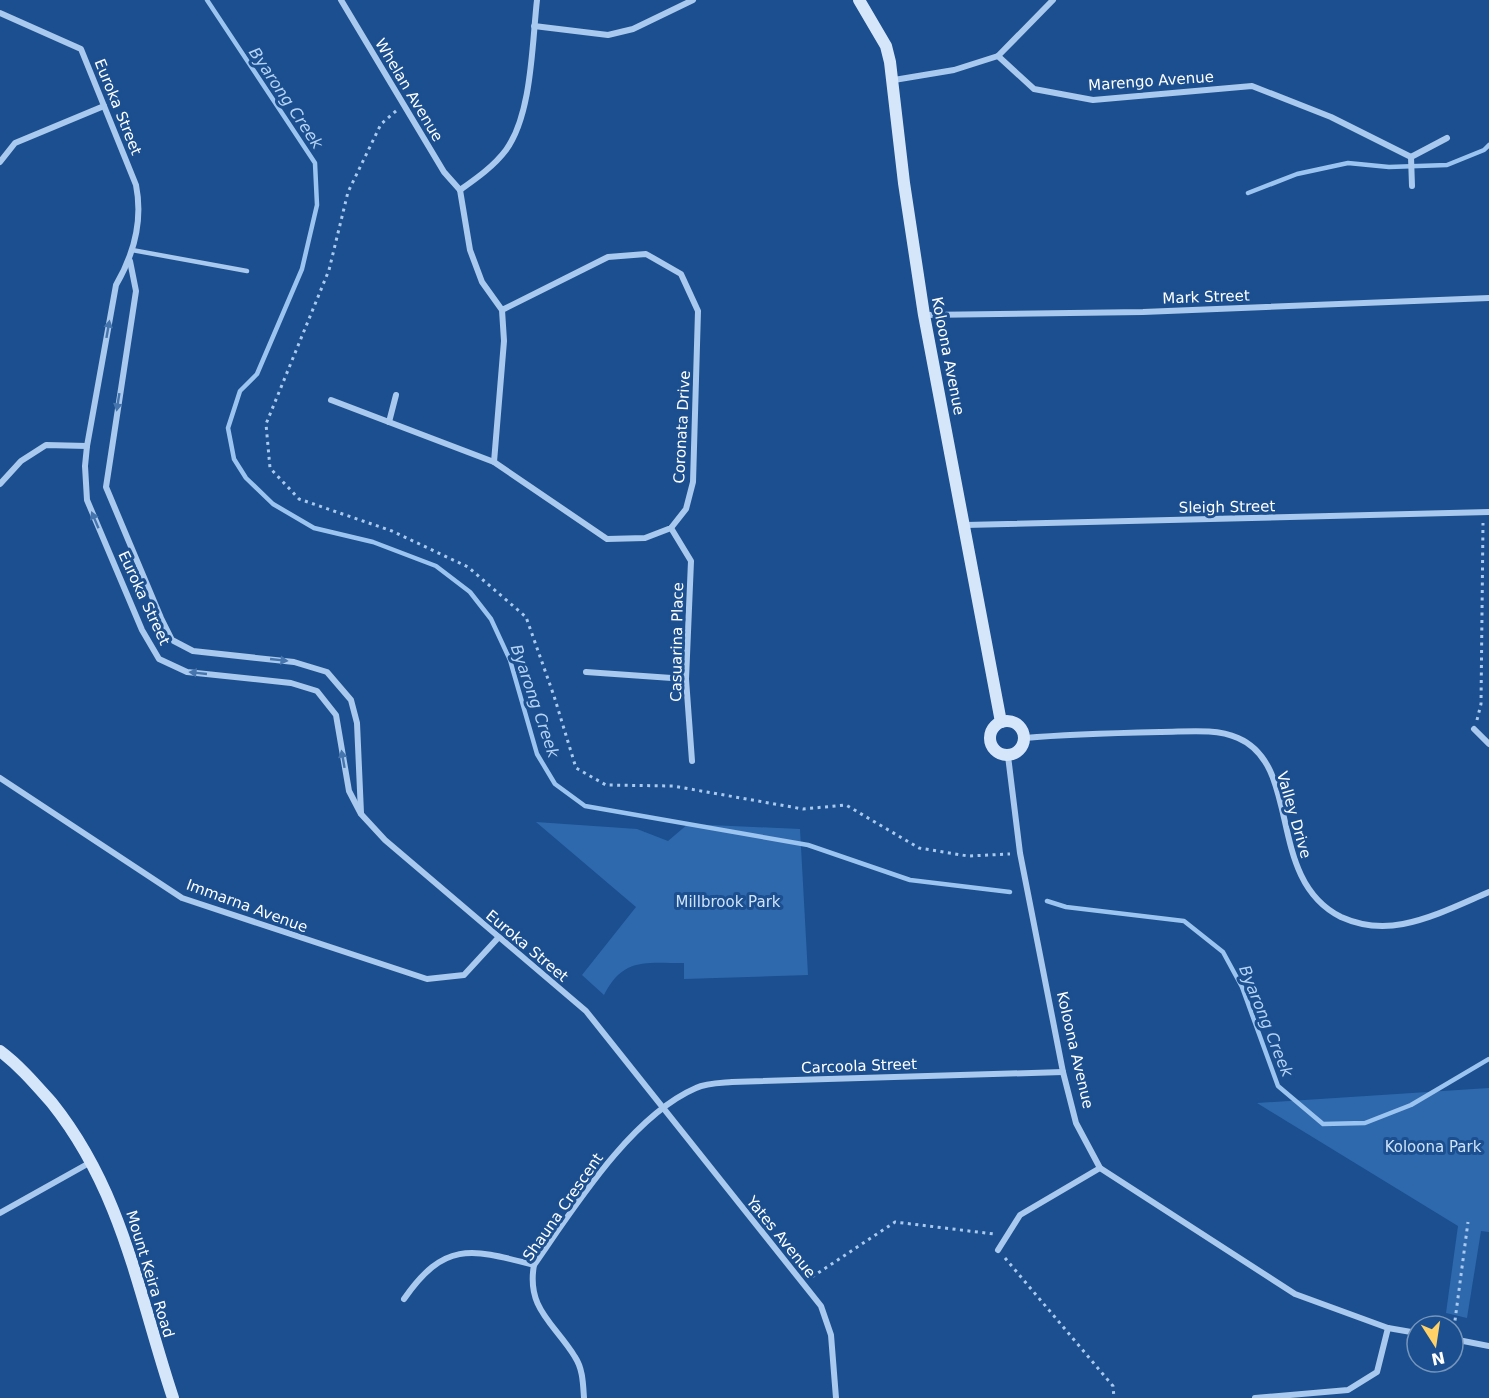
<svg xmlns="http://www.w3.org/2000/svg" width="1489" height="1398" font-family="'DejaVu Sans',sans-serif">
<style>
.green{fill:#2e69ad}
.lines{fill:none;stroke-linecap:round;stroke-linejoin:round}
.stream{stroke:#9cc4f0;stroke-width:4.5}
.path{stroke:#a9c9ee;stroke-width:3;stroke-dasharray:3 4.5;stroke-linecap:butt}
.lane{stroke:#a9c9ee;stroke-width:4.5}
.street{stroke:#a9c9ee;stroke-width:6}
.secondary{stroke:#d6e6fa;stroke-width:12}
.oneway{fill:#4674ac}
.labels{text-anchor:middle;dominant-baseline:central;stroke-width:6;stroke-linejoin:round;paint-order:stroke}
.street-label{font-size:15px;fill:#fff;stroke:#1b4f8f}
.park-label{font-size:15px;fill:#cfe3fa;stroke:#1b4f8f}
.water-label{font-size:16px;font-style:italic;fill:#b5d3f5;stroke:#1b4f8f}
</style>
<rect width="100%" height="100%" fill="#1b4f8f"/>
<!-- green -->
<g class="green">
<path d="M536 822 637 829 668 841 688 824 800 829 808 975 684 979V963C646 963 623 957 604 995L582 975 636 907Z"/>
<path d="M1489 1088V1232L1481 1231 1467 1318 1446 1313 1458 1226 1257 1103Z"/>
</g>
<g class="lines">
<!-- stream -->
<g class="stream">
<path d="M207 0 315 163 317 205 302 269 257 374 240 391 228 428 234 459 246 478 273 504 314 528 373 542 436 566 470 592 491 619 510 660 537 754 555 784 585 806 808 845 910 880 1010 892"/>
<path d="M1248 193 1297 174 1348 163 1389 167 1447 165 1484 150 1489 145"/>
<path d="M1047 901 1066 907 1184 921 1223 952 1242 987 1278 1086 1323 1124 1365 1123 1411 1105 1489 1059"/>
</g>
<!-- path -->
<g class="path">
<path d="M396 111 381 124 348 192 329 270 266 424 270 468 299 499 392 531 468 567 526 617 554 696 576 768 606 785 673 786 803 809 846 805 919 848 968 856 1010 854"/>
<path d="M1477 720 1481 704 1483 523"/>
<path d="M1005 1258 1113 1386 1114 1398"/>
<path d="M812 1277 895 1222 994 1234"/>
<path d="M1454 1328 1468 1222"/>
</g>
<!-- lane -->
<path class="lane" d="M132 250 247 271"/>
<!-- street -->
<g class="street">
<path d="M341 0 444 172 460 190"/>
<path d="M0 13 81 49 136 185C143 220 134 254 116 285L87 446 85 466 87 500 142 630 159 659 187 672 291 683 317 691 336 715 349 791 361 814 385 840 586 1011 821 1306 831 1335 836 1398"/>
<path d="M534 26 608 35 633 29 693 0"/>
<path d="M998 56 1053 0"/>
<path d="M894 80 954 70 998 56 1034 89 1093 100 1252 86 1331 117 1411 157 1412 186"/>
<path d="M1411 157 1447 138"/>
<path d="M0 162 15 143 104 106"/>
<path d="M460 190 470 250 482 282 502 310 504 341 494 462 607 539 645 538 671 528 686 509 693 482 698 311 681 274 646 254 608 257 502 310"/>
<path d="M460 190C477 178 494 166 506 150 532 114 532 44 537 0"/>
<path d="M130 261 136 291 106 487 161 618 172 640 193 651 294 662 327 672 351 700 357 723 361 813"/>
<path d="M924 315 1143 312 1489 298"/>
<path d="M331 400 494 462"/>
<path d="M389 422 396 395"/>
<path d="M0 484 21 461 46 445 87 446"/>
<path d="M965 525 1489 512"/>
<path d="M671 528 691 561 686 679 692 761"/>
<path d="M586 672 686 679"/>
<path d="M1474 729 1489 744"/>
<path d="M1025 738C1070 734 1116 733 1161 732 1186 732 1215 728 1238 738 1303 766 1265 879 1341 917 1361 926 1382 928 1403 924 1433 918 1461 904 1489 892"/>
<path d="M1008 756 1020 853 1063 1072 1076 1123 1100 1168 1295 1294 1388 1328 1417 1333"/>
<path d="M0 778 182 898 427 979 464 975 498 938"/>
<path d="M0 1213 91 1162"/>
<path d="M998 1250 1020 1215 1100 1168"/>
<path d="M404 1299C445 1240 472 1249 534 1265"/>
<path d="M1453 1339 1489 1346"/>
<path d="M584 1398C583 1384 583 1369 575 1357 555 1324 526 1309 534 1265 573 1209 631 1116 696 1088 706 1083 721 1083 732 1082L1063 1072"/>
<path d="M1255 1398 1348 1390 1377 1372 1388 1328"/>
</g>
<!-- secondary -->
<g class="secondary">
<path d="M859 0 886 46 890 62 904 183 924 315 1001 722"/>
<circle cx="1007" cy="738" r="17"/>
<path d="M0 1051C20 1066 36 1085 52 1103 123 1192 138 1293 173 1398"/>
</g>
</g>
<!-- one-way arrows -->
<defs><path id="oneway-solid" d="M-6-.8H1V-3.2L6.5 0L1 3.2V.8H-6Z" transform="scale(1.5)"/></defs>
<g class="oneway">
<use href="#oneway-solid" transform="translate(108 329) rotate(-80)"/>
<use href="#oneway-solid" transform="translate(118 402) rotate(99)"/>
<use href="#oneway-solid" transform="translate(95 520) rotate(-113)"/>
<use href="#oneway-solid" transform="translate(279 660) rotate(6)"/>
<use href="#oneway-solid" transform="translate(198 673) rotate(-174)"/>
<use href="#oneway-solid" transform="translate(343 759) rotate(-100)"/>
</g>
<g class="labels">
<!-- street labels -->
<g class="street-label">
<text transform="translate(1151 81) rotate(-4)">Marengo Avenue</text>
<text transform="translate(409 90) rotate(59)">Whelan Avenue</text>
<text transform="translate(118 107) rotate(68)">Euroka Street</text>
<text transform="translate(1206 297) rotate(-2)">Mark Street</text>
<text transform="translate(948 356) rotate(79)">Koloona Avenue</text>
<text transform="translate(682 427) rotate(-87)">Coronata Drive</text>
<text transform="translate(1227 507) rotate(-1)">Sleigh Street</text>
<text transform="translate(144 598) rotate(65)">Euroka Street</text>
<text transform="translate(677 642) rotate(-89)">Casuarina Place</text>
<text transform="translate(1294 815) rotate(74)">Valley Drive</text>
<text transform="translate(247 906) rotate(20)">Immarna Avenue</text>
<text transform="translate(527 946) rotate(40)">Euroka Street</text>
<text transform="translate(1075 1050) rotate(77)">Koloona Avenue</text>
<text transform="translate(859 1066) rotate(-2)">Carcoola Street</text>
<text transform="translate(563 1207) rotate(-55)">Shauna Crescent</text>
<text transform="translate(781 1237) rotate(51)">Yates Avenue</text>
<text transform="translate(150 1274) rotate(73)">Mount Keira Road</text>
</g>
<!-- park labels -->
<g class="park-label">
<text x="728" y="902">Millbrook Park</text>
<text x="1433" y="1147">Koloona Park</text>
</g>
<!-- water labels -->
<g class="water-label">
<text transform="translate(286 98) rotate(56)">Byarong Creek</text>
<text transform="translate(535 701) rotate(71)">Byarong Creek</text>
<text transform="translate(1266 1021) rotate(68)">Byarong Creek</text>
</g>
</g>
<!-- north arrow -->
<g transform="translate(1435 1344) rotate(168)"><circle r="28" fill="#1b4f8f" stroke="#7695bc" stroke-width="1.5"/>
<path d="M0-4.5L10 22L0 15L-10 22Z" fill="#ffd166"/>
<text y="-9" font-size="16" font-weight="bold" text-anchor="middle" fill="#ffffff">N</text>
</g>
</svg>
